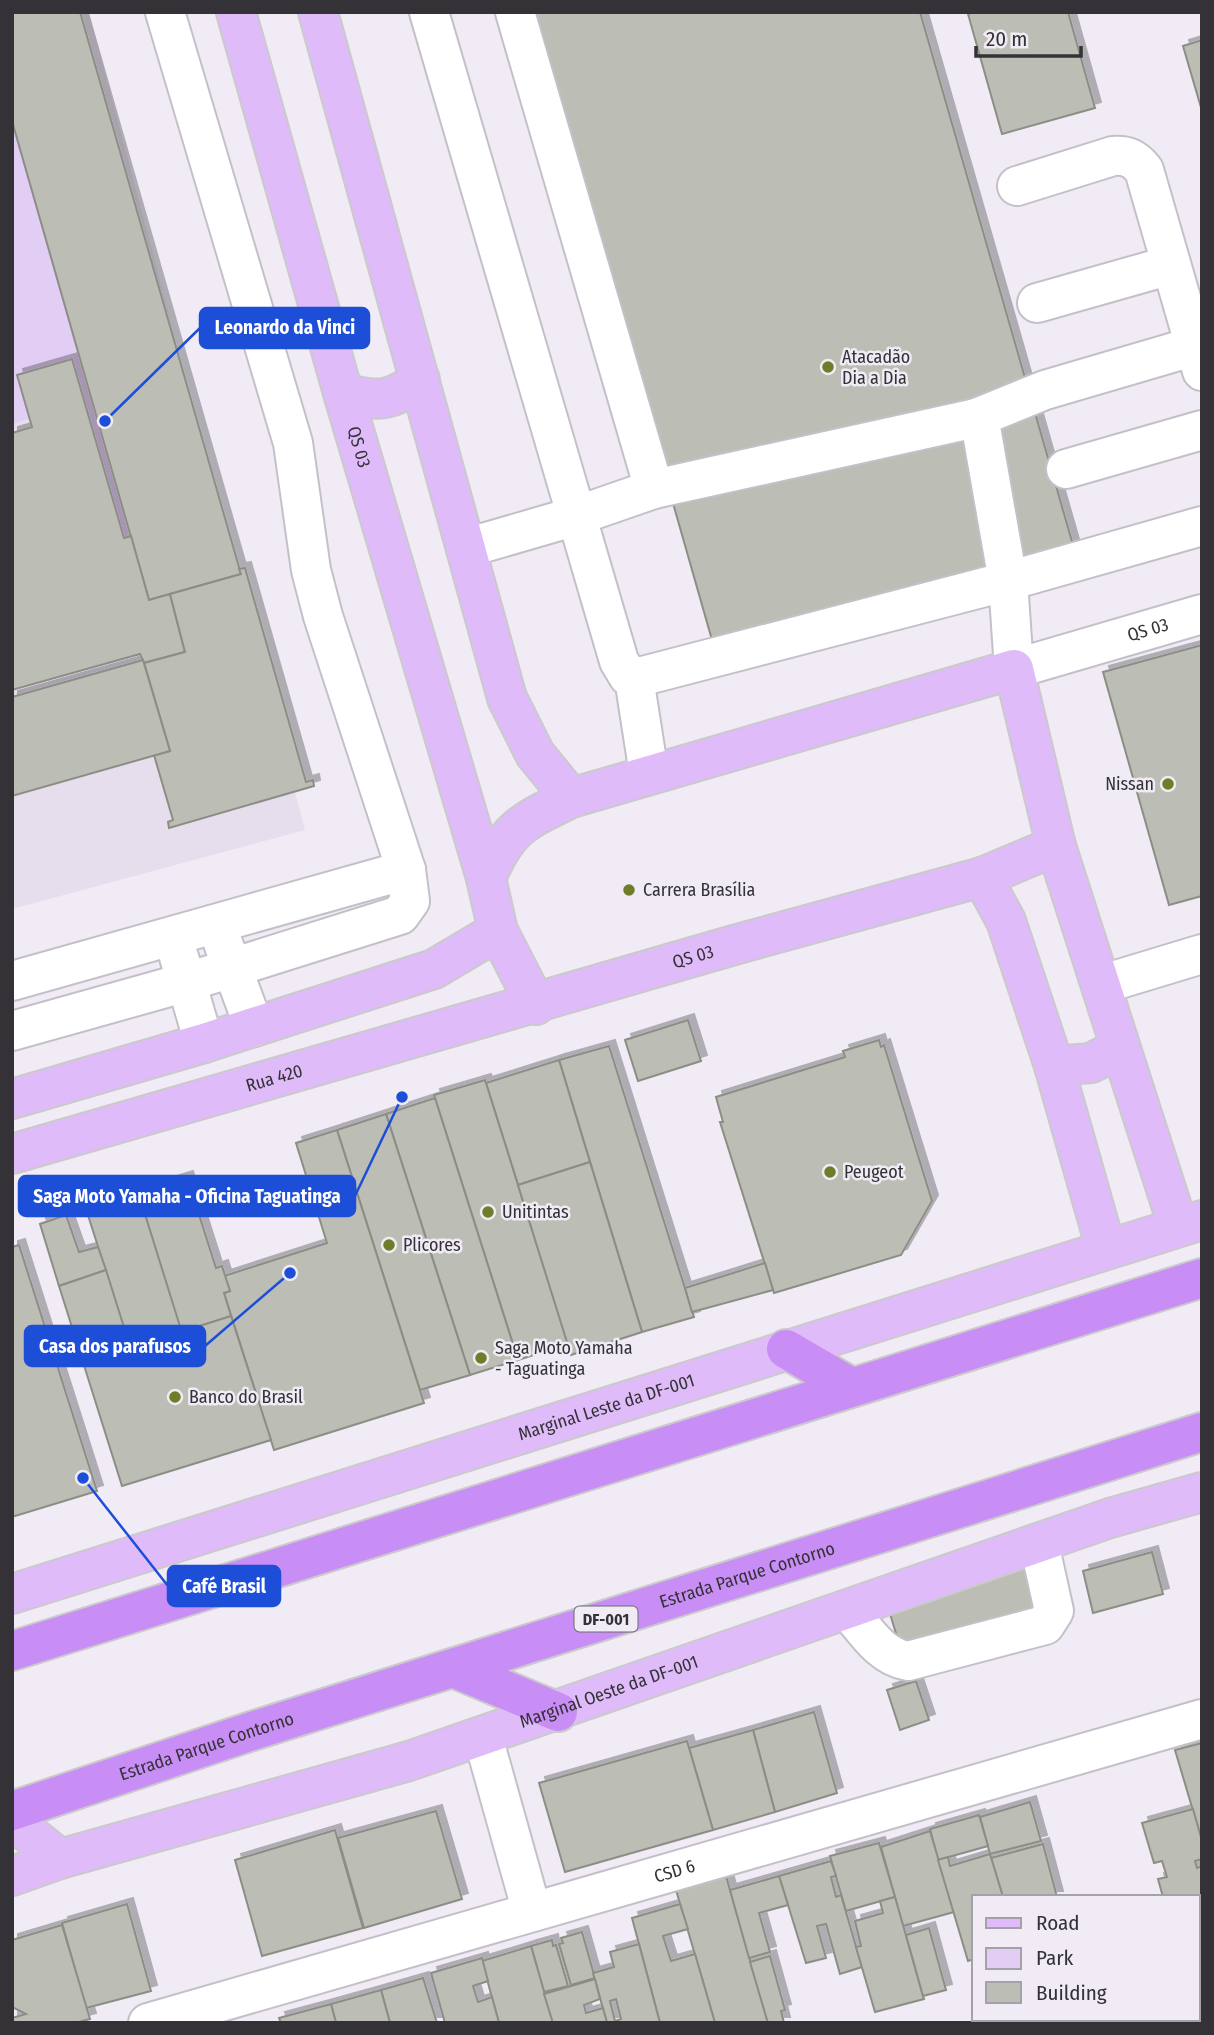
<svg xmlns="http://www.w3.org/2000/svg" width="1214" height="2035" font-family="'Fira Sans Condensed',sans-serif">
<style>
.built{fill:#e6deed}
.green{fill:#e2cdf5}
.building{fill:#bcbeb5;stroke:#8c8e86;stroke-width:2;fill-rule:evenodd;filter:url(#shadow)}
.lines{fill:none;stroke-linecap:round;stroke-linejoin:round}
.minor-casing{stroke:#c4c0c9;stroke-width:42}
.major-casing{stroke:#cacacb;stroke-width:42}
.highway-casing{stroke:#cacacb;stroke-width:42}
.minor{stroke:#fff;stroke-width:38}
.major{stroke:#dfbbfa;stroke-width:38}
.highway{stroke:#c98df6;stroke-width:38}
.poi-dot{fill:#6f7c29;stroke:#f0ebf4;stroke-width:2.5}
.labels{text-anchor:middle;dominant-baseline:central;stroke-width:5;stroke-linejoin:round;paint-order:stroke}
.shield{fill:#f0ebf4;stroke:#6c6a6f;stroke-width:2}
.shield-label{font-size:16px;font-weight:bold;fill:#343236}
.poi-label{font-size:18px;fill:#343236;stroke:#f0ebf4;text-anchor:start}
.street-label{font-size:18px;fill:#343236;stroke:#f0ebf4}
.leader{fill:none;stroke:#1d4ed8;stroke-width:2.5}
.callout-dot{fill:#1d4ed8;stroke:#f0ebf4;stroke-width:2.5}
.callout{fill:#1d4ed8;stroke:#1d4ed8;stroke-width:2.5}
.callout-label{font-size:19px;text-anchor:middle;font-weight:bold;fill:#fff}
</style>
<defs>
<filter id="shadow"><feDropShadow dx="6" dy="-6" stdDeviation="0" flood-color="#0004"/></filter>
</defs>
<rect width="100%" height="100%" fill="#f0ebf4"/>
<!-- built -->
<path class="built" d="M12 12H89L305 830 12 909Z"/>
<!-- green -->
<path class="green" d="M12 72 160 584 155 655 48 413 12 424Z"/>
<!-- building -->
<g class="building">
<path d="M12 12H80L241 574 149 600 12 121Z"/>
<path d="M533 12H920L1073 545 714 647Z"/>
<path d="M974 12H1068L1095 108 1002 134 968 14Z"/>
<path d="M1202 40V111L1183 46Z"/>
<path d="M72 359 124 538 131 536 149 600 170 594 185 652 144 663 140 654 12 690V433L32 427 17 375Z"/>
<path d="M245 568 306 782 313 780 314 786 169 828 168 822 173 820 154 755 170 751 144 663 185 652 170 594 241 574 239 569Z"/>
<path d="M1202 645V896L1169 905 1103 672Z"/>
<path d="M143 660 170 751 12 796V697Z"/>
<path d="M688 1020 701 1061 638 1081 625 1040Z"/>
<path d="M879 1040 881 1047 884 1045 932 1201 901 1255 774 1293 720 1122H723L716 1097 845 1057 843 1051Z"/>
<path d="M609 1046 694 1317 642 1332 559 1060Z"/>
<path d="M559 1060 590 1162 518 1185 486 1083Z"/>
<path d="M485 1080 568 1344 518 1360 434 1095Z"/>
<path d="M435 1098 518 1360 470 1375 386 1114Z"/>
<path d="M386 1114 470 1375 420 1390 337 1130Z"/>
<path d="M337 1130 424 1403 274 1450 224 1293 230 1291 224 1276 327 1243 296 1143Z"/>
<path d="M590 1162 642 1332 571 1355 518 1185Z"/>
<path d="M187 1177 216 1268 222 1266 230 1291 224 1293 231 1316 181 1332 138 1192Z"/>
<path d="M138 1192 183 1336 132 1353 86 1209Z"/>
<path d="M66 1215 79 1252 98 1247 106 1270 59 1286 40 1224Z"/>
<path d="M19 1245 97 1491 12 1517V1247Z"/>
<path d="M765 1263 773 1290 692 1312 685 1288Z"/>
<path d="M106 1270 132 1353 183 1336 181 1332 231 1316 271 1440 122 1486 59 1286Z"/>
<path d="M1152 1552 1163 1594 1093 1613 1083 1571Z"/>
<path d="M1029 1563 1043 1614 902 1653 887 1604Z"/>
<path d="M916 1681 929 1720 900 1730 887 1690Z"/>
<path d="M814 1712 837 1793 775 1812 753 1730Z"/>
<path d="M753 1730 775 1812 713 1830 689 1748Z"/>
<path d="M687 1741 713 1830 565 1872 539 1783Z"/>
<path d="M1202 1743V1841L1175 1750Z"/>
<path d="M1030 1802 1041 1841 990 1854 980 1817Z"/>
<path d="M1193 1809 1202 1841V1859L1195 1861 1197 1868 1202 1866V1895L1163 1897 1158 1879 1167 1877 1162 1861 1154 1863 1142 1823Z"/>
<path d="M436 1811 462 1899 364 1928 338 1838Z"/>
<path d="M979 1815 988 1846 938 1860 930 1829Z"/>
<path d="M335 1830 363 1928 262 1956 235 1860Z"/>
<path d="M930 1831 954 1912 903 1926 881 1847Z"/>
<path d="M879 1843 895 1897 846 1911 830 1856Z"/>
<path d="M1043 1844 1057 1897H1003L991 1858Z"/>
<path d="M990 1854 1003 1897H974V1959L968 1961 938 1860 948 1857 950 1866Z"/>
<path d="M831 1861 836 1876 831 1877 836 1897 841 1895 862 1967 840 1974 826 1924 817 1926 826 1958 806 1963 779 1876Z"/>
<path d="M726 1876 768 2023H715L676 1890Z"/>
<path d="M779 1876 788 1905 759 1913 770 1952 749 1958 730 1890Z"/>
<path d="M895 1897 924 1999 875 2012 856 1947 861 1946 855 1921 883 1913 880 1901Z"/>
<path d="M127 1904 151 1991 86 2008 62 1923Z"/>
<path d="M680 1904 688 1929 663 1936 671 1961 695 1954 715 2023H660L632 1918Z"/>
<path d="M62 1925 90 2019 75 2023H12V2018L26 2014 12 2007V1940Z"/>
<path d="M929 1928 946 1990 923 1996 906 1935Z"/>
<path d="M582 1932 595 1978 571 1985 559 1944 563 1943 561 1938Z"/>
<path d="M552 1940 553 1946 556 1945 568 1986 544 1992 531 1946Z"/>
<path d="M639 1944 660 2023H607L593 1973 614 1967 610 1952ZM616 1999 621 2019 615 2021 610 2001Z"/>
<path d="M531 1946 553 2023H499L482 1961Z"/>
<path d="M770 1956 785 2010 781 2011 784 2023H768L750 1962Z"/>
<path d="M482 1958 488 1981 473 1986 478 2002 492 1997 499 2023H445L431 1973Z"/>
<path d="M423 1978 437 2023H390L381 1990Z"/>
<path d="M595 1979 600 1999 584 2005 586 2013 603 2008 607 2023H553L544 1994Z"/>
<path d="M381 1990 390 2023H336L331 2004Z"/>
<path d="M331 2004 336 2023H281L279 2018Z"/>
<path d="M1108 2019H1167L1154 2023H1109Z"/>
</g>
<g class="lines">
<defs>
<g id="minor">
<path d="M429 12 619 661 628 676H643L1008 581 1202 526"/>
<path d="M515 12 654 489"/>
<path d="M1017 186 1113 156C1128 155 1135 159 1144 170L1202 371"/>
<path d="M1037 303 1171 265"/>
<path id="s1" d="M976 418 982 433 1008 581 1014 669 1202 614"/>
<path d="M1066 469 1202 430"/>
<path d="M466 548 576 516 654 489 976 418 1045 390 1195 346"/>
<path d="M634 678 649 774"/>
<path d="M223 943 254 1027"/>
<path d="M179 957 204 1043"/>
<path d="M12 981 406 870"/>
<path d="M1103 984 1202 954"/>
<path d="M12 1031 187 982 400 915 410 901 406 870 323 616 311 570 293 443 165 12"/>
<path d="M848 1610C865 1630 881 1657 908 1661L1045 1625 1054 1611 1039 1543"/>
<path d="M483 1737 532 1912"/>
<path d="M1198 1956 1202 1955"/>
<path id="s2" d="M148 2023 1202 1719"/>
<path d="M1015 2023 1028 2019"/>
</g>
<g id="major">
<path id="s3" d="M236 12 343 393 486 878 498 931 536 1005"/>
<path d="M318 12 507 698 535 754 571 798"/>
<path d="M343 393C379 402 390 402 420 380"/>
<path d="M982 877 1006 921 1054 1066 1106 1249"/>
<path d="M486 878C508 827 522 822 571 798L1014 669 1056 846 1178 1226"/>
<path d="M1054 1066 1091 1063 1120 1048"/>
<path d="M12 1099 204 1043 434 969 498 931"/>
<path id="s4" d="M12 1154 734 945 982 877 1056 846"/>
<path id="s5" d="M12 1594 1202 1220"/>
<path d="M12 1820 60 1859"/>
<path id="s6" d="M12 1876 60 1859 409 1761 1110 1518 1202 1492"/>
</g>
<g id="highway">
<path d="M786 1349 851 1387"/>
<path d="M12 1651 1202 1278"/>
<path d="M453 1668 558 1712"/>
<path id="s7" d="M12 1811 252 1731 1202 1432"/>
</g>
</defs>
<!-- minor casing -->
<use href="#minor" class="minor-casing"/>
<!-- major casing -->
<use href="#major" class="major-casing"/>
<!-- highway casing -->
<use href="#highway" class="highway-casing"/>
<!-- minor -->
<use href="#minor" class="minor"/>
<!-- major -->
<use href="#major" class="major"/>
<!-- highway -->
<use href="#highway" class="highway"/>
</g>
<!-- markers -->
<g class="poi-dot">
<circle cx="828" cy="367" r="7"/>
<circle cx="1168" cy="784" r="7"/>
<circle cx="629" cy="890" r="7"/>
<circle cx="830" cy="1172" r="7"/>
<circle cx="488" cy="1212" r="7"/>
<circle cx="389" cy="1245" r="7"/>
<circle cx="481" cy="1358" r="7"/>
<circle cx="175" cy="1397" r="7"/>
</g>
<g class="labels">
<!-- shield labels -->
<rect class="shield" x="574.5" y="1606.5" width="63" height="25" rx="5"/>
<g class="shield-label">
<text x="606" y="1619">DF-001</text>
</g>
<!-- poi labels -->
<g class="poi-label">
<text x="842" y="357">Atacadão<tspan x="842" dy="21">Dia a Dia</tspan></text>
<text x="1154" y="784" text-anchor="end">Nissan</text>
<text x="643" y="890">Carrera Brasília</text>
<text x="844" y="1172">Peugeot</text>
<text x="502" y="1212">Unitintas</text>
<text x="403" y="1245">Plicores</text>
<text x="495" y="1348">Saga Moto Yamaha<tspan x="495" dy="21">- Taguatinga</tspan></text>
<text x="189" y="1397">Banco do Brasil</text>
</g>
<!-- street labels -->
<g class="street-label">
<text stroke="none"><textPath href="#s3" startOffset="452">QS 03</textPath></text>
<text stroke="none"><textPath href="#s1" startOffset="394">QS 03</textPath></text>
<text stroke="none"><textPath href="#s4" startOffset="709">QS 03</textPath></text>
<text stroke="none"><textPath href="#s4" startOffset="273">Rua 420</textPath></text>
<text stroke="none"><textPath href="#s5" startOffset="623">Marginal Leste da DF-001</textPath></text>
<text stroke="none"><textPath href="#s7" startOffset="772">Estrada Parque Contorno</textPath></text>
<text stroke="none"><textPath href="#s6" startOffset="625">Marginal Oeste da DF-001</textPath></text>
<text stroke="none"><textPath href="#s7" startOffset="205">Estrada Parque Contorno</textPath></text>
<text stroke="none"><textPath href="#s2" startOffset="548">CSD 6</textPath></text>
</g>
</g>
<!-- callouts -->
<path class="leader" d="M105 421L200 328M402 1097L355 1196M290 1273L205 1346M83 1478L168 1586"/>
<g class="callout-dot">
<circle cx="105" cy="421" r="7"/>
<circle cx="402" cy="1097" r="7"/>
<circle cx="290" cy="1273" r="7"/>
<circle cx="83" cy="1478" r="7"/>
</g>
<g class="callout">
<rect x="200" y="308" width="169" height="40" rx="7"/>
<rect x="19" y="1176" width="336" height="40" rx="7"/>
<rect x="25" y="1326" width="180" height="40" rx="7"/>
<rect x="168" y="1566" width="112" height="40" rx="7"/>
</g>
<g class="callout-label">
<text x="285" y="334">Leonardo da Vinci</text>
<text x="187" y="1203">Saga Moto Yamaha - Oficina Taguatinga</text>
<text x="115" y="1353">Casa dos parafusos</text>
<text x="224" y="1593">Café Brasil</text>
</g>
<!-- border -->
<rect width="1214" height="2035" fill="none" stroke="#343236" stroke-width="28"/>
<!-- legend -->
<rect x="972" y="1895" width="228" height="126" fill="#f0ebf4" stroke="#a5a1a8" stroke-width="2"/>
<rect x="986" y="1918" width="35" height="10" fill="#dfbbfa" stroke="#a5a1a8" stroke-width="2"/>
<text x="1036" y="1930" font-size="21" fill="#343236">Road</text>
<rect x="986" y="1948" width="35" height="21" fill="#e2cdf5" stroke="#a5a1a8" stroke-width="2"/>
<text x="1036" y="1965" font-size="21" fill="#343236">Park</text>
<rect x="986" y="1982" width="35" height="21" fill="#bcbeb5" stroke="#a5a1a8" stroke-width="2"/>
<text x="1036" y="2000" font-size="21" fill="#343236">Building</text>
<!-- scale -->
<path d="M976 46v10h105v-10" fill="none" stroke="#343236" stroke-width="3.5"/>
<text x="986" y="46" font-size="21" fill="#343236" stroke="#f0ebf4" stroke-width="5" paint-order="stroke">20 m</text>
</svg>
